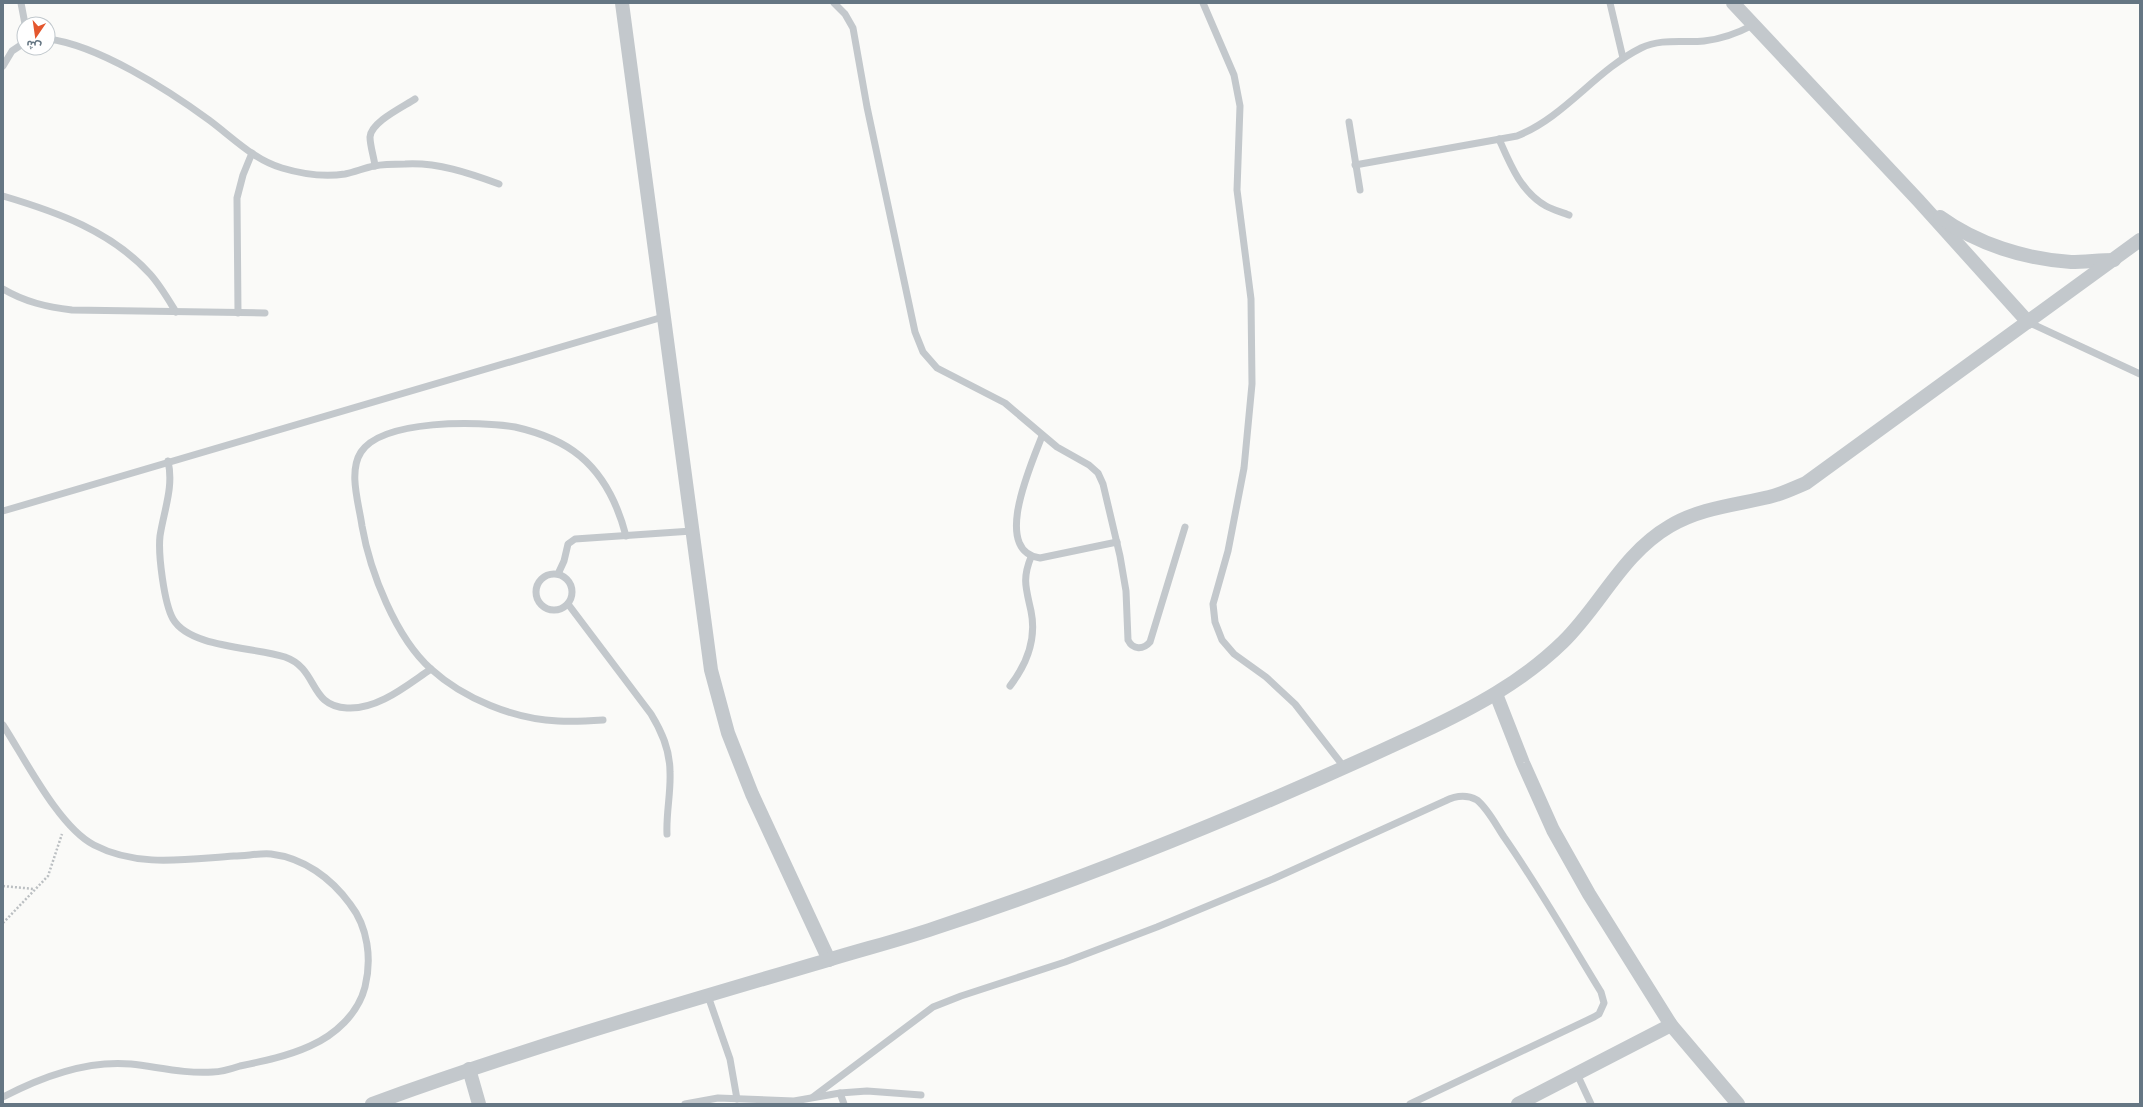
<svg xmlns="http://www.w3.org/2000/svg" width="2143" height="1107" font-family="'Titillium Web','Noto Sans Arabic',sans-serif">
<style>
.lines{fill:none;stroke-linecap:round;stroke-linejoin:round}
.path{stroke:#bbbfc2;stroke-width:2.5;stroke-dasharray:2 2;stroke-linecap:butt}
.service{stroke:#c3c8cc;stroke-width:7}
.minor{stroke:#c3c8cc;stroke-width:14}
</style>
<rect width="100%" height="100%" fill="#fafaf8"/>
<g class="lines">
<!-- path -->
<g class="path">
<path d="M3 886 34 889"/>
<path d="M3 923 48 876 62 834"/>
</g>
<!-- service -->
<g class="service">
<path d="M21 3 25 24"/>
<path d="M834 3 845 14 853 28 867 107 915 332 923 352 937 368 1005 403 1057 447 1089 465 1098 473 1103 484 1120 556 1126 591 1128 640C1133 650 1143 650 1150 642L1185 527"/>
<path d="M1203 3 1234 75 1240 106 1237 190 1251 299 1252 384 1244 468 1228 551 1213 604 1215 622 1222 640 1234 654 1266 677 1295 704 1344 767"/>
<path d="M1610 3 1623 58"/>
<path d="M48 39C98 45 168 90 209 120 232 137 254 160 282 168 302 174 325 177 345 174 355 172 364 168 374 166 384 164 395 164 405 164 437 162 469 173 499 184"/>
<path d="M3 66 12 51 24 43"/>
<path d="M1349 122 1360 190"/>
<path d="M1499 139C1510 164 1521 192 1546 206 1553 210 1562 212 1569 215"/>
<path d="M1355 165 1517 136C1565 117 1595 71 1641 48 1662 38 1683 43 1704 41 1722 39 1738 33 1753 25"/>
<path d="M375 166C374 157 370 146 370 137 371 122 403 107 415 99"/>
<path d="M3 196C57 212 111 231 150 274 160 285 168 299 176 312"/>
<path d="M3 289C25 302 47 307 72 310L265 313"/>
<path d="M238 313 237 198 243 175 252 153"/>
<path d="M2028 322 2140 374"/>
<path d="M1042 436C1032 463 991 551 1040 558L1117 542"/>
<path d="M168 461C174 487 164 510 160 536 158 554 164 603 173 619 190 648 254 647 285 657 319 669 308 706 347 708 378 710 407 685 431 669"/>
<path d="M3 511 663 317"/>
<circle cx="554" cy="592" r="18"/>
<path d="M558 574 564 561 568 544 575 539 692 531"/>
<path d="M568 604 651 714C662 732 670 750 670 772 671 793 666 813 667 834"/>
<path d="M1010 686C1027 664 1037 640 1031 611 1026 588 1022 579 1031 557"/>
<path d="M603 720C589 721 573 722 558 721 514 719 464 699 431 669 396 638 370 572 362 526 359 504 348 472 361 452 383 419 479 421 515 427 537 432 562 441 580 456 604 476 618 505 626 536"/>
<path d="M3 725C25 759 59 827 94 845 138 868 187 859 234 856 246 856 259 853 271 854 304 858 331 878 350 904 368 927 372 959 365 987 358 1014 335 1035 310 1046 288 1056 264 1061 240 1066 231 1069 222 1072 213 1072 185 1074 158 1067 131 1064 87 1060 41 1077 3 1097"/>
<path d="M708 996 730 1059 737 1099"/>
<path d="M1577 1074 1591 1104"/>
<path d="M840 1093 844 1104"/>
<path d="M813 1097 933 1007 961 996 1065 962 1157 927 1273 879 1445 801C1455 796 1466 794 1477 800 1488 809 1496 825 1504 837 1539 887 1569 940 1601 992L1604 1003 1599 1014 1594 1017 1410 1104"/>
<path d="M685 1104 718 1098 794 1101 840 1093 867 1091 921 1095"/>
</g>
<!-- minor -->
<g class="minor">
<path d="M622 3 711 670 728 733 752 794 829 960"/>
<path d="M1733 3 1918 200 2028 322"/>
<path d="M1940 217C1977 244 2025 259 2071 262 2085 262 2100 260 2114 260"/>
<path d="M1496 694 1523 763 1553 830 1589 894 1671 1025 1738 1104"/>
<path d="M469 1069 479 1104"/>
<path d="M372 1104C522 1049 675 1005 828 960 864 949 900 940 935 928 1102 873 1263 806 1422 732 1473 708 1522 682 1563 642 1601 605 1622 554 1670 526 1700 508 1735 505 1769 497 1782 494 1794 488 1806 483L2140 240"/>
<path d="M1518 1104 1671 1025"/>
</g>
</g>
<!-- border -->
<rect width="2143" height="1107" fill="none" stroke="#657683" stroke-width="8"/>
<!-- north arrow -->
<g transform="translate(36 36) rotate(193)"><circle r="19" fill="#ffffff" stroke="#c1c8cd"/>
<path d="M0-3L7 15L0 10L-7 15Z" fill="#e4572e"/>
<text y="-6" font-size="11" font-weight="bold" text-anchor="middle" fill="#657683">ش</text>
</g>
</svg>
